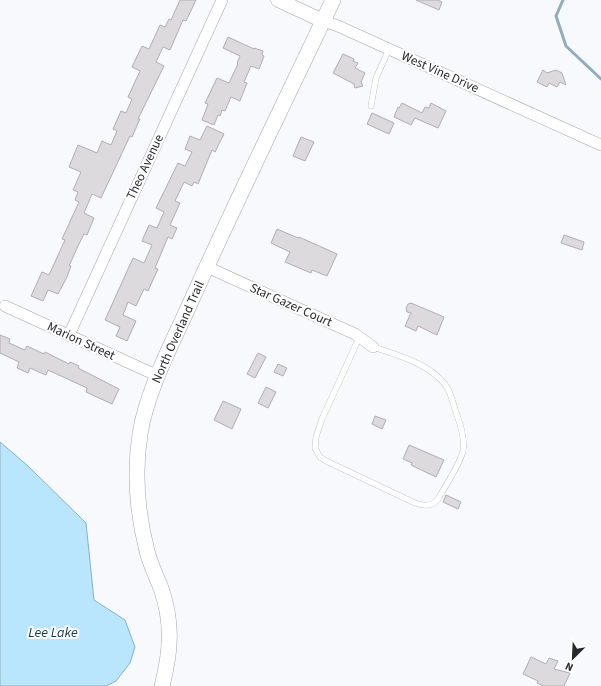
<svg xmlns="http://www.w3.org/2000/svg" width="601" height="686" font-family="'Source Sans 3',sans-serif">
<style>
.water{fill:#b9e6fd;stroke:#8eadbe}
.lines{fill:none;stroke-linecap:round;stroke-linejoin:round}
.stream{stroke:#8eadbe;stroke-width:3}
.building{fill:#dddadd;stroke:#b1aeb1}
.service-casing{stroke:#a5a6aa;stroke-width:6}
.minor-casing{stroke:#a5a6aa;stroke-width:12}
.tertiary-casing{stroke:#a5a6aa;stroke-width:15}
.secondary-casing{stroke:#a5a6aa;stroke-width:16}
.service{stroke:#fff;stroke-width:5.5}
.minor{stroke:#fff;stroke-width:11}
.tertiary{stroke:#fff;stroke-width:14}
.secondary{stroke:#fff;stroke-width:15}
.labels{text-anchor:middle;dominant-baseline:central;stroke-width:4;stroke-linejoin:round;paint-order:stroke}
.street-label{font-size:13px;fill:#28282a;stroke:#fff}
.water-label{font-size:14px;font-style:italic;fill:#123849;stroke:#fff}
</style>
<rect width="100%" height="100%" fill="#f8f9fd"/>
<!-- water -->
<path class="water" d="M0 442 28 466 86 523 94 600 125 620 135 647 130 663 116 681 106 686H0Z"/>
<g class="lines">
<!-- stream -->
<path class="stream" d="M563 0 556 16 566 46 601 79"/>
</g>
<!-- building -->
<g class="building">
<path d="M180 0H196L186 21 183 20 170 50 163 47 156 62 164 66 138 119H140L132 137 130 136 101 198 92 194 84 213 94 218 87 235 84 234 78 246 69 266H71L67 277 58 294 48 290 43 301 31 296 42 272 49 275 65 240 62 239 79 202 75 200 78 192 73 190 81 172 69 167 78 145 97 153 102 141 111 145 117 131 113 129 121 111 126 113 132 99 128 97 140 71 132 67 142 46 149 49 160 25 165 27 169 19 171 20Z"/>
<path d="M416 0H438L442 2 439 10Z"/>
<path d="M228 37 254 49V48L263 51 262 55 264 56 259 69 251 66 244 82 247 83 240 101 231 97 225 111 222 110 220 116 218 115 214 125 202 120 208 104 205 103 217 78 229 83 238 64 237 63 240 56 223 48Z"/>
<path d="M343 54 354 59 353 61 358 63 355 68 365 73 361 82 363 86 355 88 354 84 333 73Z"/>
<path d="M543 70 547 73 556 70 562 73 566 85 560 82 557 87 549 83 547 87 537 82Z"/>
<path d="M402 103 422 113 425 107 429 108 431 103 446 111 438 128 415 118 411 125 394 117 398 107 399 108Z"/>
<path d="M372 113 394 123 389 134 367 124Z"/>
<path d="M207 126 224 134 215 152 212 150 198 184 194 182 192 186 184 182 175 201 180 203 170 225 177 228 172 239 168 237 155 268 158 269 148 291 144 289 136 306 128 302 123 315 136 321 127 341 116 336 120 327 105 320 133 258 144 263 152 245 142 241 149 225 157 228 164 212 156 208 178 163 185 166 192 152 185 149 190 136 200 140Z"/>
<path d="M301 137 314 142 305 161 293 156Z"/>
<path d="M277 229 298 238 299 237 337 254 327 276 312 270 311 273 285 262 290 252 271 243Z"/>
<path d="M564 235 584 242 582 250 561 243Z"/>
<path d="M411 303 444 317 437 335 418 326 416 331 405 326 411 313 407 312 406 308 408 304Z"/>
<path d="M0 335 10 339 9 343 25 350 27 346 44 354 45 352 69 364 70 362 79 366 78 368 119 389 112 404 86 392 87 388 48 370 46 375 30 368 28 373 17 368 19 362 0 353Z"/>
<path d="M258 353 266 357 255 378 247 374Z"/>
<path d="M278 364 287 368 283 376 274 372Z"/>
<path d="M266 387 276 392 268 408 258 403Z"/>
<path d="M223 401 241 409 232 429 214 420Z"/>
<path d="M375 416 386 420 382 429 372 424Z"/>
<path d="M409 445 444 460 436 477 411 465 412 463 403 459Z"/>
<path d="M446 495 461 502 458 509 443 502Z"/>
<path d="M531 657 546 664 549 658 558 661 554 669 570 673 564 686H543L537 683 538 681 523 674Z"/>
</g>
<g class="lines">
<defs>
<g id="service">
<path d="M371 106 376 78 389 49"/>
<path d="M359 338 322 419 316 437 315 448 320 457 326 461 415 503C423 506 432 507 438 499 445 487 460 464 463 451 465 439 461 426 457 415 454 407 452 397 448 389 434 365 398 355 373 347"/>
</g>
<g id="minor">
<path d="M323 21 338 26 601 145"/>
<path d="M207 267 355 334 373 347"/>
<path d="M5 306 158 376"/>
<path d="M69 335 222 0"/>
</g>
<path id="tertiary" d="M278 0 323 21"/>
<path id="secondary" d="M162 686C171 651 173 623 161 588 156 576 150 563 147 551 137 512 134 473 140 434 147 389 175 338 193 297 238 197 286 99 333 0"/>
</defs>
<!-- service casing -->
<use href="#service" class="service-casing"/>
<!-- minor casing -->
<use href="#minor" class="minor-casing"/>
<!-- tertiary casing -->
<use href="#tertiary" class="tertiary-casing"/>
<!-- secondary casing -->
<use href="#secondary" class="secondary-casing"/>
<!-- service -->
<use href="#service" class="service"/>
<!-- minor -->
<use href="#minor" class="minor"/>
<!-- tertiary -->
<use href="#tertiary" class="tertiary"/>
<!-- secondary -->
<use href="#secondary" class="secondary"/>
</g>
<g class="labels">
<!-- street labels -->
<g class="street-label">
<text transform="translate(440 72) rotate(24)">West Vine Drive</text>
<text transform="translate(145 167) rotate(-65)">Theo Avenue</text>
<text transform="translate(291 305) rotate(24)">Star Gazer Court</text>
<text transform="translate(178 332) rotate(-66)">North Overland Trail</text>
<text transform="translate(81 341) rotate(25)">Marion Street</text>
</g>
<!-- water labels -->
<g class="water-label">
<text x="53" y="633">Lee Lake</text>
</g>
</g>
<!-- north arrow -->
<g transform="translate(573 658) rotate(204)" stroke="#ffffff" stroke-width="3" paint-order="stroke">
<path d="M0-3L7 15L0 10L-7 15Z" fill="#28282a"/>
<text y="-6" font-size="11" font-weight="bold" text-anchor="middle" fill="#28282a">N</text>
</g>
</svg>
